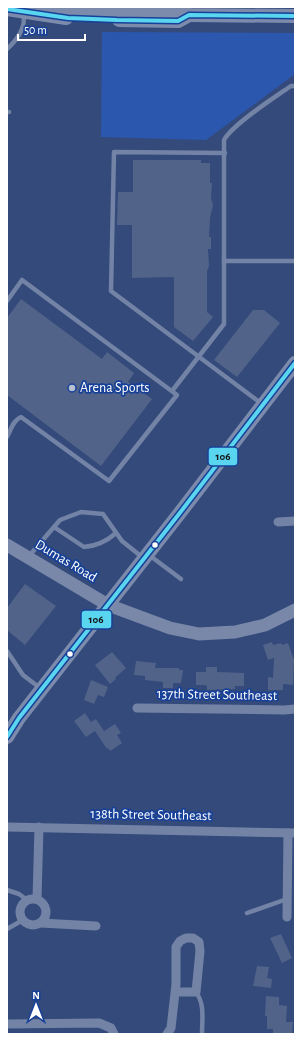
<svg xmlns="http://www.w3.org/2000/svg" width="302" height="1041" font-family="'Alegreya Sans',sans-serif">
<style>
.green{fill:#2b57ae}
.building{fill:#516389}
.lines{fill:none;stroke-linecap:round;stroke-linejoin:round}
.lane{stroke:#7383a6;stroke-width:4.5}
.street{stroke:#7383a6;stroke-width:9}
.secondary{stroke:#7988a9;stroke-width:13}
.primary{stroke:#7c8bab;stroke-width:14}
.bus-1-casing{stroke:#174098;stroke-width:7}
.bus-1{stroke:#5ad5f0;stroke-width:4}
.poi-dot{fill:#b8c0d1;stroke:#174098;stroke-width:1.5}
.bus-dot{fill:#fff;stroke:#174098;stroke-width:1.5}
.labels{text-anchor:middle;dominant-baseline:central;stroke-width:3.5;stroke-linejoin:round;paint-order:stroke}
.poi-label{font-size:14px;fill:#fff;stroke:#174098;text-anchor:start}
.street-label{font-size:14px;fill:#fff;stroke:#174098}
.line-badge{stroke:#174098;stroke-width:1.5}
.pale-badge-label{font-size:11px;text-anchor:middle;font-weight:bold;fill:#111}
</style>
<rect width="100%" height="100%" fill="#344a7b"/>
<!-- green -->
<path class="green" d="M102 32 295 33V74L206 140 101 137Z"/>
<!-- building -->
<g class="building">
<path d="M133 160H201V163H210V183H212L211 198 213 205 210 218 209 237H211V249H208L209 266 207 271V312L213 317 193 341 174 327V277L132 278V225H117L118 192H133Z"/>
<path d="M21 299 102 359 107 352 134 373 128 382 152 399 101 466 7 395V318Z"/>
<path d="M253 310H264L280 323 237 377 214 360Z"/>
<path d="M25 584 56 606 25 645 7 630V608Z"/>
<path d="M272 642 273 645 281 643 282 645 288 643 294 660 293 685 283 684V690H268V677L273 678 274 658 268 660 263 645Z"/>
<path d="M112 652 126 668 115 678 116 679 110 684 95 665Z"/>
<path d="M136 661 156 663 155 668H179V670H183L181 683H173V688H163V682L145 680V676L134 675Z"/>
<path d="M206 667H217V672L244 673V686H235V689L207 690V686H206V685H196V672H206Z"/>
<path d="M91 680 108 687 104 697 98 695 94 704 84 700Z"/>
<path d="M85 713 91 722 96 719 104 731 115 724 121 733 117 735 122 743 110 751 108 748 107 749 95 731 86 737 74 721Z"/>
<path d="M281 934 292 958 282 963 270 938Z"/>
<path d="M257 966 269 967 267 978 272 979 271 988 253 986Z"/>
<path d="M266 996 279 997V1005L287 1006 286 1022H293L292 1034H273V1029H267V1016H265Z"/>
</g>
<g class="lines">
<!-- lane -->
<g class="lane">
<path d="M7 49C16 41 27 27 23 14"/>
<path d="M7 112H9"/>
<path d="M225 153 114 152 111 291 262 404"/>
<path d="M224 261H295"/>
<path d="M7 301 22 280 177 395 109 481 21 417C13 420 11 430 7 437"/>
<path d="M172 391 224 324V140C233 124 275 97 291 86H295"/>
<path d="M54 527 84 547C96 546 107 541 116 533"/>
<path d="M149 555 181 579"/>
<path d="M29 556 60 520 81 512 103 514 122 541 142 557"/>
<path d="M7 651 23 675 40 688"/>
<path d="M7 890 19 894 27 900"/>
<path d="M247 913 287 899"/>
<path d="M7 929 23 920"/>
<path d="M196 992C205 1004 202 1020 202 1034"/>
</g>
<!-- street -->
<g class="street">
<path d="M278 522 295 521"/>
<path d="M137 708 284 710 295 709"/>
<path d="M7 827 295 833"/>
<circle cx="33" cy="912" r="13"/>
<path d="M37 899 39 827"/>
<path d="M287 917 288 833"/>
<path d="M41 923 96 926"/>
<path d="M7 1024 99 1023 111 1028 114 1034"/>
<path d="M167 1034 171 1028 176 984V947L180 941 186 938H193L199 942 200 951 196 992H175"/>
</g>
<!-- secondary -->
<path class="secondary" d="M7 545 108 605 170 628 199 634 235 632 265 625 295 610"/>
<!-- primary -->
<g class="primary">
<path d="M53 7 100 11 178 10 189 15 295 16"/>
<path d="M7 9 66 18"/>
<path d="M119 20 178 21 189 15"/>
<path d="M7 737 19 718 179 514 295 363"/>
</g>
<defs>
<g id="bus-1">
<path d="M7 9 68 18 117 20 178 21 189 15 295 16"/>
<path d="M7 737 19 718 179 514 295 363"/>
</g>
</defs>
<!-- bus-1 casing -->
<use href="#bus-1" class="bus-1-casing"/>
<!-- bus-1 -->
<use href="#bus-1" class="bus-1"/>
</g>
<!-- markers -->
<circle class="poi-dot" cx="72" cy="388" r="4"/>
<g class="bus-dot">
<circle cx="155" cy="545" r="3.5"/>
<circle cx="70" cy="654" r="3.5"/>
</g>
<g class="labels">
<!-- poi labels -->
<g class="poi-label">
<text x="80" y="388">Arena Sports</text>
</g>
<!-- street labels -->
<g class="street-label">
<text transform="translate(66 561) rotate(31)">Dumas Road</text>
<text transform="translate(217 695) rotate(1)">137th Street Southeast</text>
<text transform="translate(151 815) rotate(1)">138th Street Southeast</text>
</g>
</g>
<g class="line-badge">
<rect x="208" y="447" width="30" height="19" rx="4" fill="#5ad5f0"/>
<rect x="81" y="610" width="31" height="19" rx="4" fill="#5ad5f0"/>
</g>
<g class="pale-badge-label">
<text x="223" y="460">106</text>
<text x="96" y="623">106</text>
</g>
<!-- border -->
<rect width="302" height="1041" fill="none" stroke="#ffffff" stroke-width="16"/>
<!-- north arrow -->
<g transform="translate(36 1005)" stroke="#174098" stroke-width="3" paint-order="stroke">
<path d="M0-3L7 15L0 10L-7 15Z" fill="#ffffff"/>
<text y="-6" font-size="11" font-weight="bold" text-anchor="middle" fill="#ffffff">N</text>
</g>
<!-- scale -->
<path d="M18 34v6h67v-6" fill="none" stroke="#ffffff" stroke-width="2"/>
<text x="24" y="34" font-size="12" fill="#ffffff" stroke="#174098" stroke-width="3" paint-order="stroke">50 m</text>
</svg>
